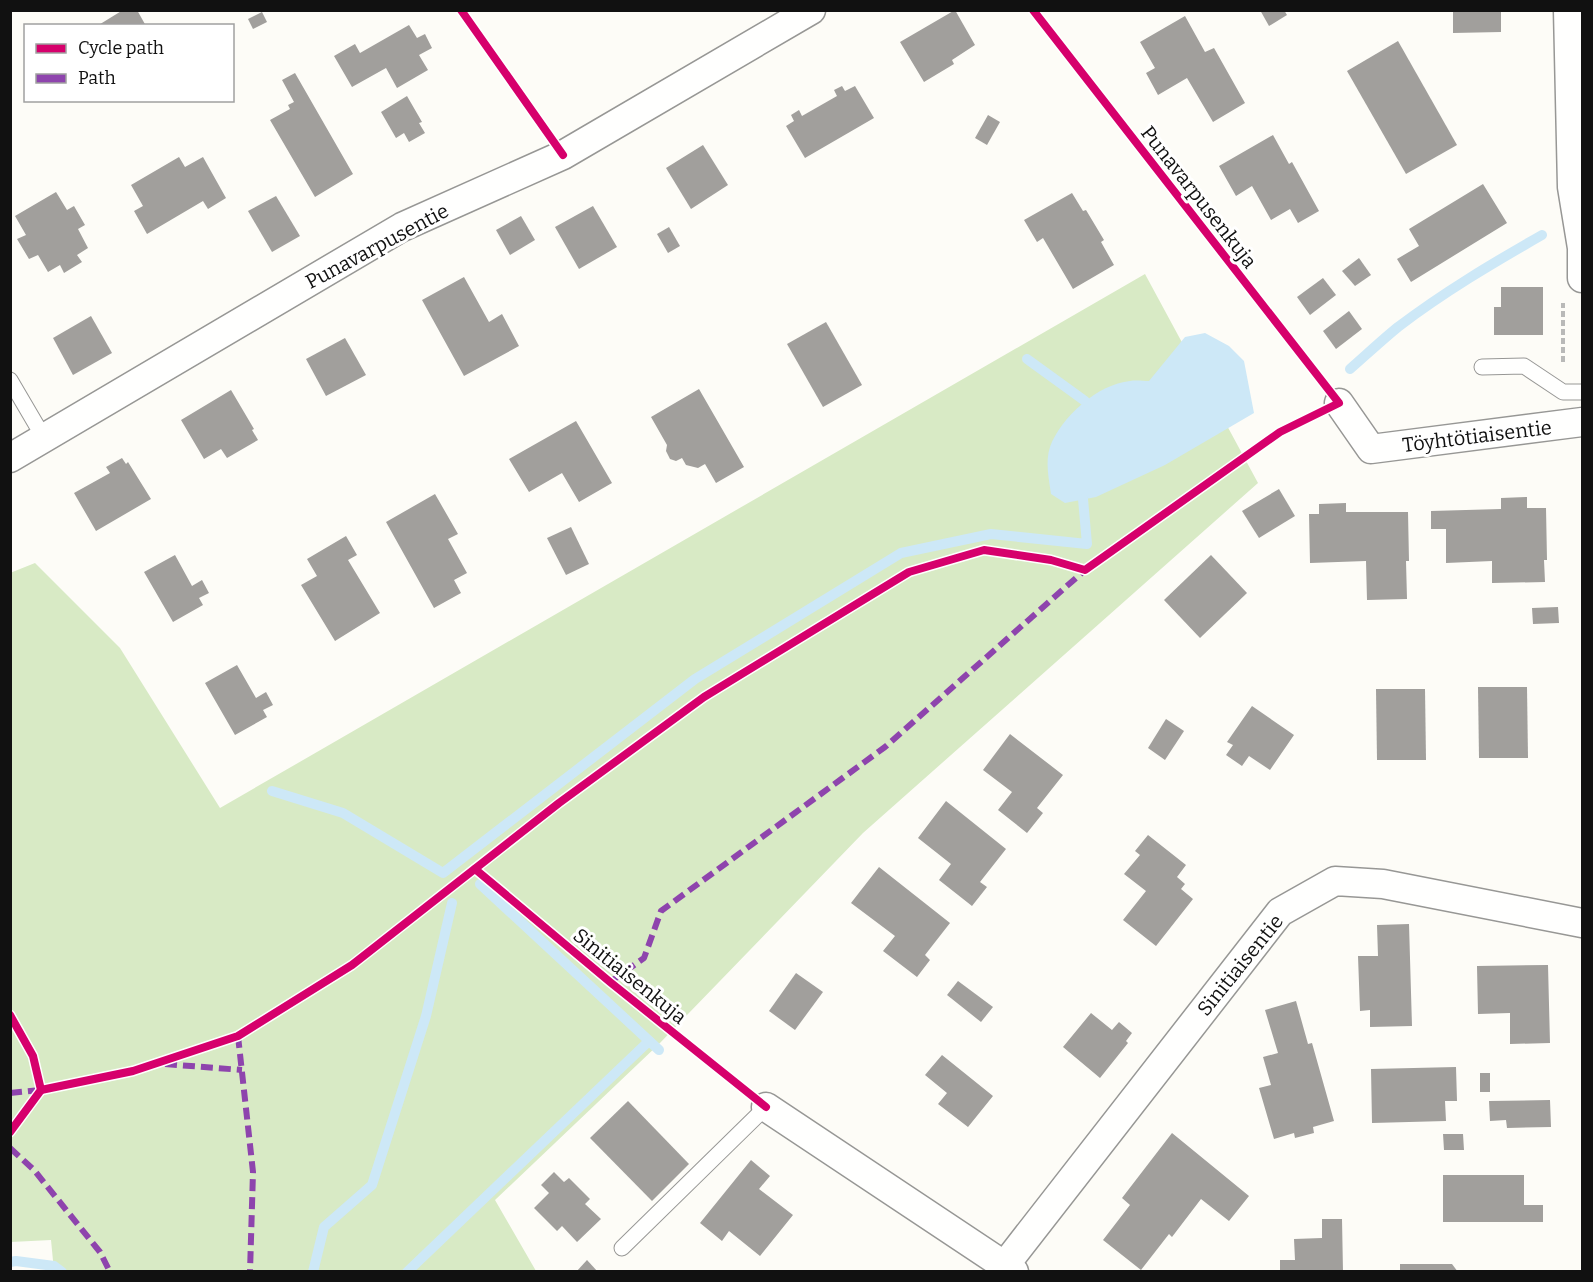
<svg xmlns="http://www.w3.org/2000/svg" width="1593" height="1282" font-family="Bitter,serif">
<style>
.forest{fill:#d8eac5}
.water{fill:#cde8f7}
.lines{fill:none;stroke-linecap:round;stroke-linejoin:round}
.stream{stroke:#cde8f7;stroke-width:10}
.building{fill:#a19f9c}
.service-casing{stroke:#979795;stroke-width:17}
.minor-casing{stroke:#979795;stroke-width:31}
.path{stroke:#b9b9b8;stroke-width:4;stroke-dasharray:6 3;stroke-linecap:butt}
.service{stroke:#fffffe;stroke-width:15}
.minor{stroke:#fffffe;stroke-width:28}
.quiet{stroke:#8e44ad;stroke-width:6;stroke-dasharray:12 6;stroke-linecap:butt}
.cycleway-casing{stroke:#fff;stroke-width:11}
.cycleway{stroke:#d6006c;stroke-width:8}
.labels{text-anchor:middle;dominant-baseline:central;stroke-width:6;stroke-linejoin:round;paint-order:stroke}
.street-label{font-size:20px;fill:#111;stroke:#fff}
</style>
<rect width="100%" height="100%" fill="#fdfcf7"/>
<!-- forest -->
<path class="forest" d="M1145 274 1258 483 863 833 659 1044 495 1200 536 1271H54L51 1240 11 1242 10 573 35 563 120 648 220 808Z"/>
<!-- water -->
<path class="water" d="M1205 333 1229 346 1244 361 1254 413 1165 465 1096 497 1065 503 1051 494C1049 479 1045 462 1050 447 1061 417 1098 384 1130 381 1136 380 1143 381 1149 381L1185 337Z"/>
<g class="lines">
<!-- stream -->
<g class="stream">
<path d="M1027 359 1085 401"/>
<path d="M1350 369C1366 355 1382 340 1398 327 1444 292 1493 263 1542 235"/>
<path d="M272 791 343 813 443 873 695 679 901 553 991 534 1087 544 1083 499"/>
<path d="M480 884 659 1050"/>
<path d="M10 1262 16 1261 54 1266 62 1272"/>
<path d="M313 1272 324 1227 372 1185 426 1016 452 903"/>
<path d="M407 1272 649 1041"/>
</g>
</g>
<!-- building -->
<g class="building">
<path d="M123 10H137L146 26H97Z"/>
<path d="M955 10 975 45 952 60 954 64 924 82 900 42Z"/>
<path d="M1260 10H1284L1287 15 1269 26Z"/>
<path d="M1453 10H1501V32L1453 33Z"/>
<path d="M262 12 267 22 253 29 248 19Z"/>
<path d="M1185 16 1205 52 1214 48 1245 103 1213 122 1187 78 1158 95 1146 73 1155 68 1140 42Z"/>
<path d="M409 25 417 38 425 34 432 48 419 55 428 70 397 88 386 68 352 87 334 56 355 44 360 53Z"/>
<path d="M1398 41 1457 145 1406 174 1347 71Z"/>
<path d="M295 73 353 174 315 197 270 120 290 109 288 105 294 102 282 80Z"/>
<path d="M842 86 845 91 855 86 874 118 805 158 786 126 794 121 791 115 799 110 802 116 837 96 834 90Z"/>
<path d="M407 96 422 122 419 123 425 133 409 142 404 133 396 138 381 112Z"/>
<path d="M988 115 1000 122 987 145 975 138Z"/>
<path d="M1273 135 1289 164 1292 162 1319 211 1298 223 1290 209 1271 220 1252 186 1236 196 1219 166Z"/>
<path d="M703 145 728 185 691 209 666 168Z"/>
<path d="M179 157 185 167 203 157 226 198 208 209 203 201 147 234 134 211 143 206 131 185Z"/>
<path d="M1483 184 1507 223 1411 282 1397 259 1419 246 1409 229Z"/>
<path d="M56 192 67 210 74 206 85 225 78 229 88 248 77 255 82 262 64 273 60 265 48 272 38 255 29 259 17 239 26 235 15 216Z"/>
<path d="M1072 193 1083 211 1086 210 1104 240 1101 242 1114 265 1073 289 1043 238 1037 242 1024 220Z"/>
<path d="M276 196 300 236 272 252 248 211Z"/>
<path d="M593 206 617 247 579 269 555 227Z"/>
<path d="M521 216 535 240 510 255 496 230Z"/>
<path d="M669 227 680 246 668 253 657 234Z"/>
<path d="M1359 258 1371 275 1355 286 1342 271Z"/>
<path d="M464 277 489 322 502 314 519 346 464 376 422 300Z"/>
<path d="M1323 278 1336 295 1310 315 1297 297Z"/>
<path d="M1501 287H1543V335H1494V307H1501Z"/>
<path d="M1349 311 1362 329 1336 349 1323 331Z"/>
<path d="M91 316 112 353 73 375 53 338Z"/>
<path d="M826 322 862 385 823 407 787 344Z"/>
<path d="M345 338 366 375 326 396 306 359Z"/>
<path d="M699 389 744 467 716 483 705 464 698 468 686 465 682 458 676 461 670 459 666 451 667 445 651 417Z"/>
<path d="M231 390 254 429 252 430 258 440 227 458 221 449 204 459 181 420Z"/>
<path d="M576 421 612 483 579 502 562 473 529 492 509 459Z"/>
<path d="M122 458 126 464 128 462 151 499 96 531 74 493 110 473 106 467Z"/>
<path d="M1279 489 1295 516 1259 538 1242 511Z"/>
<path d="M435 494 458 534 448 539 467 573 454 580 461 593 434 608 386 522Z"/>
<path d="M1527 497V508H1546L1547 560H1544L1545 582 1492 583V561L1446 563V529H1431V511L1501 509V498Z"/>
<path d="M1346 503V512H1408L1409 561H1406L1407 599 1367 600 1366 561 1310 563 1309 514H1319V504Z"/>
<path d="M571 527 589 564 566 575 547 538Z"/>
<path d="M346 536 357 555 348 560 380 613 335 641 301 585 317 576 307 559Z"/>
<path d="M175 555 192 586 202 580 209 593 199 598 203 605 173 622 144 572Z"/>
<path d="M1211 555 1247 593 1200 638 1164 600Z"/>
<path d="M1558 607 1559 623 1533 624 1532 608Z"/>
<path d="M237 665 256 698 266 692 273 705 263 710 267 717 235 735 205 683Z"/>
<path d="M1478 687H1527L1528 758H1479Z"/>
<path d="M1376 689H1425L1426 760H1377Z"/>
<path d="M1252 706 1294 735 1270 770 1249 756 1242 766 1226 755 1233 745 1227 742Z"/>
<path d="M1166 719 1184 731 1165 760 1148 748Z"/>
<path d="M1010 734 1063 775 1037 808 1043 813 1027 833 998 810 1012 792 983 770Z"/>
<path d="M946 801 1006 849 980 882 987 887 972 906 939 880 951 864 918 838Z"/>
<path d="M1148 835 1186 865 1177 877 1185 884 1181 889 1193 899 1156 946 1123 920 1146 891 1124 874 1140 855 1135 851Z"/>
<path d="M879 867 950 923 925 955 930 960 917 977 883 951 895 936 851 903Z"/>
<path d="M1409 924 1412 1026 1370 1027V1010L1360 1011 1358 956H1378L1377 925Z"/>
<path d="M1548 965 1550 1043 1510 1044V1013L1478 1014 1477 966Z"/>
<path d="M796 973 823 992 795 1030 769 1011Z"/>
<path d="M958 981 993 1007 981 1022 947 995Z"/>
<path d="M1296 1001 1308 1044 1312 1043 1334 1121 1313 1127 1314 1133 1295 1138 1294 1133 1274 1139 1259 1088 1271 1085 1263 1057 1278 1053 1265 1010Z"/>
<path d="M1091 1013 1112 1030 1119 1022 1132 1033 1126 1041 1128 1043 1100 1078 1063 1047Z"/>
<path d="M942 1055 993 1096 968 1127 938 1104 947 1093 925 1075Z"/>
<path d="M1456 1067 1457 1101H1445L1446 1121 1372 1123 1371 1069Z"/>
<rect x="1480" y="1073" width="10" height="19"/>
<path d="M1550 1100 1551 1127 1507 1128 1506 1120 1490 1121 1489 1101Z"/>
<path d="M628 1101 689 1164 652 1201 590 1138Z"/>
<path d="M1172 1133 1249 1196 1229 1221 1201 1199 1172 1237 1169 1234 1141 1270 1103 1240 1130 1205 1122 1198Z"/>
<path d="M1443 1134H1463L1464 1150H1444Z"/>
<path d="M751 1160 770 1176 759 1189 793 1215 760 1256 729 1231 722 1241 700 1223Z"/>
<path d="M554 1172 564 1182 569 1178 590 1199 585 1204 601 1219 577 1242 562 1226 557 1231 534 1208 549 1193 541 1185Z"/>
<path d="M1443 1175H1524V1205H1543V1222H1443Z"/>
<path d="M1322 1219H1342L1343 1272H1280V1260H1295L1294 1239 1322 1238Z"/>
<path d="M587 1260 598 1272H576Z"/>
<path d="M1400 1264H1452L1458 1272H1400Z"/>
</g>
<g class="lines">
<defs>
<g id="service">
<path d="M1482 367 1524 366 1563 392H1582"/>
<path d="M10 380 44 438"/>
<path d="M622 1248 766 1107"/>
</g>
<g id="minor">
<path d="M1568 10 1572 187 1582 248V278"/>
<path d="M1339 403 1371 449 1582 422"/>
<path d="M10 458 402 227 563 155 811 10"/>
<path d="M766 1107 1014 1272"/>
<path d="M1005 1265 1280 912 1335 881 1383 884 1582 923"/>
</g>
</defs>
<!-- service casing -->
<use href="#service" class="service-casing"/>
<!-- minor casing -->
<use href="#minor" class="minor-casing"/>
<!-- path -->
<path class="path" d="M1563 362V303"/>
<!-- service -->
<use href="#service" class="service"/>
<!-- minor -->
<use href="#minor" class="minor"/>
<!-- quiet -->
<g class="quiet">
<path d="M610 982 644 958 661 911 885 747 1085 570"/>
<path d="M238 1036 253 1172 250 1272"/>
<path d="M165 1064 242 1070"/>
<path d="M10 1093 41 1090"/>
<path d="M10 1148 34 1170 100 1252 110 1272"/>
</g>
<defs>
<g id="cycleway">
<path d="M461 10 563 155"/>
<path d="M475 869 610 982 766 1107"/>
<path d="M10 1015 33 1056 41 1090 10 1132"/>
<path d="M41 1090 133 1071 238 1036 352 965 559 803 704 697 909 572 984 550 1051 560 1085 570 1280 432 1339 403 1033 10"/>
</g>
</defs>
<!-- cycleway casing -->
<use href="#cycleway" class="cycleway-casing"/>
<!-- cycleway -->
<use href="#cycleway" class="cycleway"/>
</g>
<g class="labels">
<!-- street labels -->
<g class="street-label">
<text transform="translate(1199 197) rotate(52)">Punavarpusenkuja</text>
<text transform="translate(377 246) rotate(-28)">Punavarpusentie</text>
<text transform="translate(1477 436) rotate(-7)">Töyhtötiaisentie</text>
<text transform="translate(1240 965) rotate(-51)">Sinitiaisentie</text>
<text transform="translate(630 976) rotate(39)">Sinitiaisenkuja</text>
</g>
</g>
<!-- border -->
<rect width="1593" height="1282" fill="none" stroke="#111111" stroke-width="24"/>
<!-- legend -->
<rect x="24" y="24" width="210" height="78" fill="#ffffff" stroke="#a0a0a0" stroke-width="1.5"/>
<rect x="36" y="44" width="30" height="9" fill="#d6006c" stroke="#a0a0a0" stroke-width="1.5"/>
<text x="78" y="54" font-size="18" fill="#111111">Cycle path</text>
<rect x="36" y="74" width="30" height="9" fill="#8e44ad" stroke="#a0a0a0" stroke-width="1.5"/>
<text x="78" y="84" font-size="18" fill="#111111">Path</text>
</svg>
